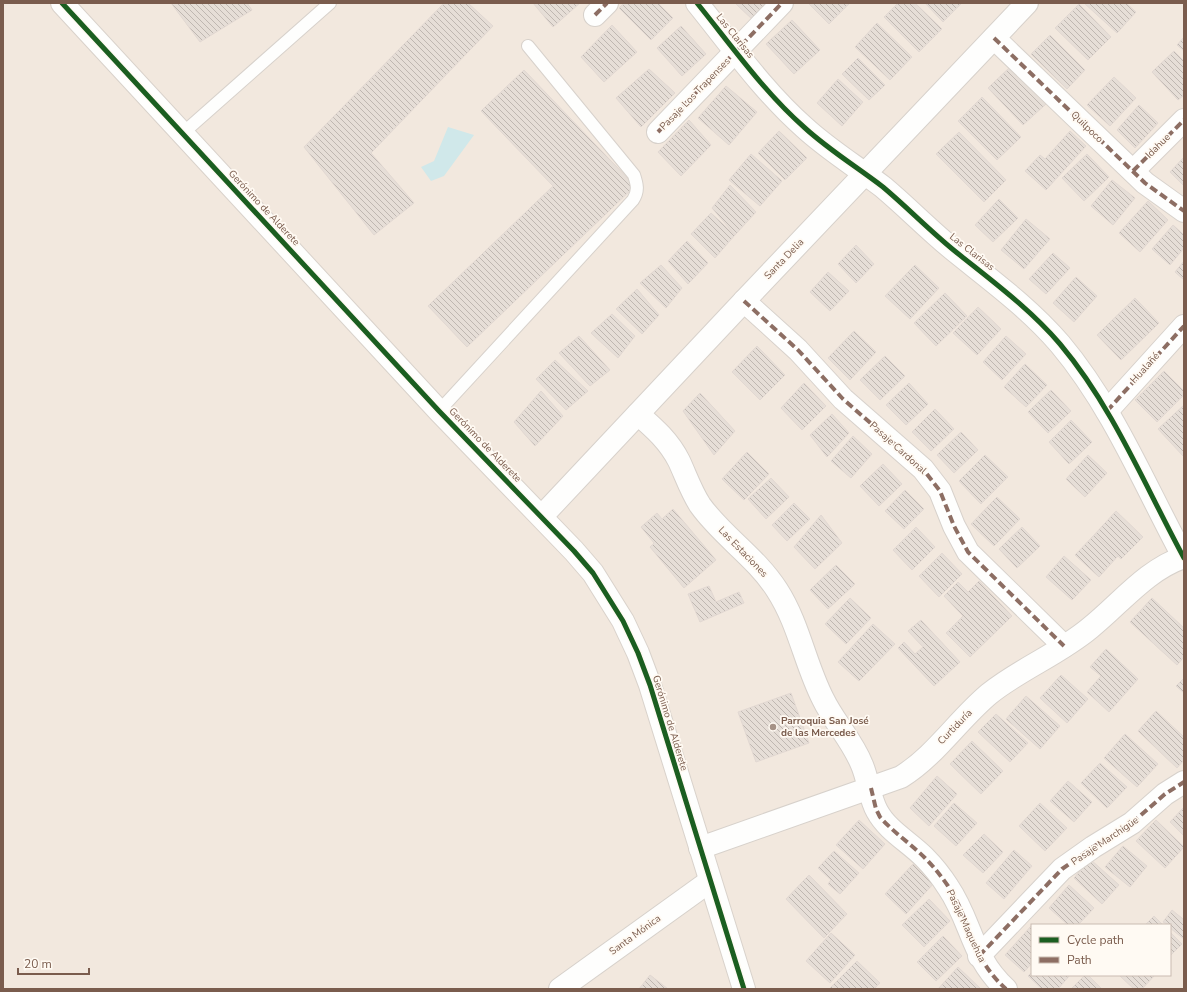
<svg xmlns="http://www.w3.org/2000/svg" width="1187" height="992" font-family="'Nunito Sans',sans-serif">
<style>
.residential{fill:#f2e8de;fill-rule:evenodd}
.water{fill:#d0e8ea}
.building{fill:url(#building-back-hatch);stroke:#e2d8d2}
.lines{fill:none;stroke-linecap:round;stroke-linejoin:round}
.lane-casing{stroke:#d7d1cb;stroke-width:14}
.street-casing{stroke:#d7d1cb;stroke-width:24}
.secondary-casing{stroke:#d9d2cb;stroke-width:24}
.lane{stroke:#fefefd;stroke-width:12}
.street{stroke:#fefefd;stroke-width:22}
.secondary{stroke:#fefefd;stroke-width:22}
.quiet{stroke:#8d6e63;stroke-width:4;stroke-dasharray:8 4;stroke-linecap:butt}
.cycleway-casing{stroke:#fffaf3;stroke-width:8}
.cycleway{stroke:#1b5e20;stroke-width:5}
.poi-dot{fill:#a69286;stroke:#fffaf3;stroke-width:1.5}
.labels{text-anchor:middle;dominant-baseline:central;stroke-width:3.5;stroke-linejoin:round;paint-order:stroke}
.street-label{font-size:10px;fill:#7a5c4d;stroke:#fffaf3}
.poi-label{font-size:10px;font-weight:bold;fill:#7a5c4d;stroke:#fffaf3;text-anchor:start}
</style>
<defs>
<pattern id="building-back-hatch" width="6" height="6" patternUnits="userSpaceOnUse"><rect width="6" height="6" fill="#e6ded7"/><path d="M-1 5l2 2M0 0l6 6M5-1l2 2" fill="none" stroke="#bfb7b1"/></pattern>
</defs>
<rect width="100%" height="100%" fill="#f9f5f0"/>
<!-- residential -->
<path class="residential" d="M3 3H1184V989H3ZM1032 925H1170V975H1032Z"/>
<!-- water -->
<path class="water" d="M448 127 474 135 444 176 431 181 421 167 434 161Z"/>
<!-- building -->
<g class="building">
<path d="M171 3H247L252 10 200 42Z"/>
<path d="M444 3H468L493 26 371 153 414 203 374 235 304 147Z"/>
<path d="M533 3H580L553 27Z"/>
<path d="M624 3H658L673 18 651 40 619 8Z"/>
<path d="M735 3H769L753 20Z"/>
<path d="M810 3H850L829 24 809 4Z"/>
<path d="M898 3H915L942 29 919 52 884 17Z"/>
<path d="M925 3H962L943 22Z"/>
<path d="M1084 3H1126L1136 12 1117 33Z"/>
<path d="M1079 4 1111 37 1088 60 1055 28Z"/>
<path d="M792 20 820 50 794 74 766 44Z"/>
<path d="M877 23 912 57 890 80 855 47Z"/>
<path d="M612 25 637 52 604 82 581 57Z"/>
<path d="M681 26 706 54 682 76 657 48Z"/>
<path d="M1050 35 1085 70 1067 89 1031 54Z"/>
<path d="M1184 37V51L1177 45Z"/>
<path d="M1174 51 1184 61V95L1178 100 1152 72Z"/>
<path d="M858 58 885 85 869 100 842 74Z"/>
<path d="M1010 67 1046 104 1023 125 988 88Z"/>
<path d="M649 69 675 93 641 127 616 98Z"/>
<path d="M524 70 635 186 467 347 428 306 553 186 481 111Z"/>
<path d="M1114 77 1136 98 1110 126 1087 105Z"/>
<path d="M838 79 863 102 842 126 817 103Z"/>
<path d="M726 86 757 112 729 145 698 118Z"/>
<path d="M982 97 1021 137 997 160 958 121Z"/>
<path d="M1139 105 1158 123 1135 148 1117 130Z"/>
<path d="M689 120 711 145 681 176 658 152Z"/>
<path d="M779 131 807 158 785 180 758 153Z"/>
<path d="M1070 131 1086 146 1046 190 1025 171 1040 155 1045 159Z"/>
<path d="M959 132 1006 180 984 202 936 154Z"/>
<path d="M751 154 782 181 760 206 729 180Z"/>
<path d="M1087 154 1109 177 1084 201 1062 178Z"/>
<path d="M1184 157V186L1170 172Z"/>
<path d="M1112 180 1135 198 1113 225 1091 206Z"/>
<path d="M730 185 756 212 735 235 712 208Z"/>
<path d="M999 199 1018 218 993 242 975 225Z"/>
<path d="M1148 201 1168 220 1140 252 1119 233Z"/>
<path d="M711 213 735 235 715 258 691 234Z"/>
<path d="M1026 219 1050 239 1024 269 1001 250Z"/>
<path d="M1173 225 1184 235V248L1170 265 1152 249Z"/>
<path d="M687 241 708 263 688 284 668 261Z"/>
<path d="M856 245 874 264 856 283 838 264Z"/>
<path d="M1053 253 1070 268 1046 294 1029 279Z"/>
<path d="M1184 261V280L1175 272Z"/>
<path d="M661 265 682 288 666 308 640 283Z"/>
<path d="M915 265 939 288 910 319 885 296Z"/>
<path d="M828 272 849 291 830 311 810 292Z"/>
<path d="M1076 277 1097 296 1074 322 1053 303Z"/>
<path d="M637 289 659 315 642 334 616 309Z"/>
<path d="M945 293 967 316 936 346 914 323Z"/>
<path d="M1135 298 1159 323 1121 360 1097 335Z"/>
<path d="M978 307 1001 329 977 355 953 333Z"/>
<path d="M612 314 635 336 618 358 591 333Z"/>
<path d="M854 331 876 352 850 380 828 358Z"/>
<path d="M579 336 610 370 590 386 559 353Z"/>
<path d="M1006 336 1026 354 1002 380 983 362Z"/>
<path d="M757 346 785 375 760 400 732 372Z"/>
<path d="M885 356 905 376 880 400 860 380Z"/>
<path d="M555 360 588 391 566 410 536 379Z"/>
<path d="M1025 364 1047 385 1026 407 1004 387Z"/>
<path d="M1164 371 1184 391V395L1157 422 1135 400Z"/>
<path d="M804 383 826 406 802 430 781 408Z"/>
<path d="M909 383 928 404 906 425 886 405Z"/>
<path d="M1051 390 1071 411 1048 433 1028 412Z"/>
<path d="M541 391 563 416 535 446 514 422Z"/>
<path d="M700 393 735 431 714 455 683 411Z"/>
<path d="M1184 405V457L1158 429Z"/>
<path d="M935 409 954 429 931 451 912 432Z"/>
<path d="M832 414 849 433 827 457 810 435Z"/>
<path d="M1071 420 1092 442 1069 464 1049 442Z"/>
<path d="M961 432 978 450 954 473 937 455Z"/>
<path d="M853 436 872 454 851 478 831 461Z"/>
<path d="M747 452 769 474 744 500 722 479Z"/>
<path d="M985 455 1008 477 981 504 959 481Z"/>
<path d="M1088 455 1107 473 1085 497 1066 479Z"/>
<path d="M883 464 902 484 879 506 860 486Z"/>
<path d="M771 478 789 497 766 519 748 499Z"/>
<path d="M905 490 924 509 904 529 885 511Z"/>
<path d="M997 497 1020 519 994 546 971 524Z"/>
<path d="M794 503 810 519 787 541 772 525Z"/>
<path d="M673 509 716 560 684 588 650 547 654 543 641 527 657 513 662 519Z"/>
<path d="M1116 511 1143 537 1121 559 1095 534Z"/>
<path d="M821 515 842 543 815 569 794 547Z"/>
<path d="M916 527 935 547 912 570 893 550Z"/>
<path d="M1022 527 1040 546 1017 568 999 549Z"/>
<path d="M1095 534 1118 556 1099 577 1075 555Z"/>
<path d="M942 553 962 574 939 597 919 576Z"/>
<path d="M1064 556 1091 580 1072 600 1046 577Z"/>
<path d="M836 565 855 584 828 609 810 590Z"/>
<path d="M979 581 1012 616 970 657 946 633 963 616 944 596 958 582 968 592Z"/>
<path d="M709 586 716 602 739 592 744 603 700 622 688 594Z"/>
<path d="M850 598 871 618 846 644 825 624Z"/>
<path d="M1152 598 1184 628V657L1177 665 1130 622Z"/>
<path d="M921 620 960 662 934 686 898 648 904 642 915 654 923 647 908 631Z"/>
<path d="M873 624 895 644 859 681 838 662Z"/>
<path d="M1106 649 1138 679 1109 712 1087 692 1101 676 1090 667Z"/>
<path d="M1061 675 1088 699 1067 723 1040 698Z"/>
<path d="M1184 678V693L1176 686Z"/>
<path d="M791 693 809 743 756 762 738 712Z"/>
<path d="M1026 696 1060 726 1040 749 1006 719Z"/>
<path d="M1156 711 1184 737V760L1177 768 1138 731Z"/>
<path d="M996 714 1028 743 1010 762 978 732Z"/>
<path d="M1125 734 1158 764 1137 787 1104 758Z"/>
<path d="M972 741 1003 771 981 794 950 764Z"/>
<path d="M1100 763 1127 787 1107 808 1081 783Z"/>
<path d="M937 776 957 794 929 826 910 808Z"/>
<path d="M1068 781 1092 802 1074 822 1050 801Z"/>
<path d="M954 803 977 823 956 846 934 826Z"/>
<path d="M1040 803 1067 828 1045 851 1019 826Z"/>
<path d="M1184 807V836L1170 822Z"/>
<path d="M859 820 885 844 863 869 836 845Z"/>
<path d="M1156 820 1184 847 1165 868 1136 841Z"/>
<path d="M984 834 1003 852 983 873 963 855Z"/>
<path d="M1123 846 1147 866 1130 887 1105 867Z"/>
<path d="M1014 850 1032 866 1004 899 986 883Z"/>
<path d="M834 851 859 873 840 894 828 884 831 880 818 868Z"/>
<path d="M1090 859 1119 885 1102 904 1074 878Z"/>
<path d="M913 864 934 883 906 914 885 894Z"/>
<path d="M809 875 847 914 824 938 786 899Z"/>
<path d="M1069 885 1094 908 1078 925H1068L1049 908Z"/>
<path d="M929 899 950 921 924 947 902 925Z"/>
<path d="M1172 910 1183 919 1184 918V939L1170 928V925L1163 922Z"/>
<path d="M1154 916 1163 925H1145Z"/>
<path d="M1032 925V963L1024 972 1005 955Z"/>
<path d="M1170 932 1182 944 1170 956Z"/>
<path d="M831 933 855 955 830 983 806 961Z"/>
<path d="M943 936 962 956 936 981 917 962Z"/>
<path d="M857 961 880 983 874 989H829Z"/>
<path d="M958 967 980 988 979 989H938Z"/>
<path d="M1032 972V975H1070L1058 989H1042L1028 976Z"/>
<path d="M650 975 668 989H639Z"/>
<path d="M1085 975H1088L1102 989H1071Z"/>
<path d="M1119 975H1155L1142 989H1134Z"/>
</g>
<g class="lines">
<defs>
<g id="lane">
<path d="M183 133 330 3"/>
<path d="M439 411 633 200C639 191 637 184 634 175L528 46"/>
</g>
<g id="street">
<path d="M697 3C731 45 764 92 805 128 829 150 857 167 883 187 908 208 930 231 956 252 992 281 1029 308 1060 344 1113 407 1145 486 1184 558"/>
<path d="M595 15 607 3"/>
<path d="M994 38 1145 183 1184 211"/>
<path d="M658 132 782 3"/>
<path d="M1133 171 1184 120"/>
<path d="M744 301 798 350 843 399 923 469 940 491 954 526 968 552 1064 646"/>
<path d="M1107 411 1184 326"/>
<path d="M638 414C654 428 669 441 679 461 686 476 691 491 700 505 722 536 756 557 777 590 799 624 805 664 823 699 834 722 852 740 862 765 868 779 870 799 877 811 887 830 909 842 924 857 933 866 941 876 948 887 972 922 971 957 1006 989"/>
<path d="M542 516 744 301 1027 3"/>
<path d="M700 848 901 777C935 756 958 720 989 694 1020 669 1059 654 1090 628 1121 603 1146 570 1184 557"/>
<path d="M979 956 1062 869 1093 847 1132 823 1165 794 1184 782"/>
<path d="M560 989 710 881"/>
</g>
<path id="secondary" d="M62 3 439 411 574 551 593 573 623 621 638 653 650 685 744 989"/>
</defs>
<!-- lane casing -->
<use href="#lane" class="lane-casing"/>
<!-- street casing -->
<use href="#street" class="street-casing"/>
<!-- secondary casing -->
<use href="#secondary" class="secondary-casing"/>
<!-- lane -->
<use href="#lane" class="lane"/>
<!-- street -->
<use href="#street" class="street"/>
<!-- secondary -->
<use href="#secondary" class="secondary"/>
<!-- quiet -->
<g class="quiet">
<path d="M595 15 607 3"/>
<path d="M994 38 1145 183 1184 211"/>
<path d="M658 132 782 3"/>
<path d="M1133 171 1184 120"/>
<path d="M744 301 798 350 843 399 923 469 940 491 954 526 968 552 1064 646"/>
<path d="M1107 411 1184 326"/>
<path d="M871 788 876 809 880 817C893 832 911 844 925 858 934 867 941 876 948 886 972 922 970 957 1006 989"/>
<path d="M979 956 1062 869 1093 847 1132 823 1165 794 1184 782"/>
</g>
<defs>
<g id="cycleway">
<path d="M62 3 439 411 574 551 593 573 623 621 638 653 650 685 744 989"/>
<path d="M697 3C731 45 764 92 805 128 829 150 857 167 883 187 908 208 930 231 956 252 992 281 1029 308 1060 344 1113 407 1145 486 1184 558"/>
</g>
</defs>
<!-- cycleway casing -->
<use href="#cycleway" class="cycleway-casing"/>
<!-- cycleway -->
<use href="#cycleway" class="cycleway"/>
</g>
<!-- markers -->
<circle class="poi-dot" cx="773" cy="727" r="4"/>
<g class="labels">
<!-- street labels -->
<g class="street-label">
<text transform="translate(735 36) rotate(51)">Las Clarisas</text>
<text transform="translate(695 94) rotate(-46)">Pasaje Los Trapenses</text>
<text transform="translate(1087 127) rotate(44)">Quilpoco</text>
<text transform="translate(1158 146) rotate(-45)">Idahue</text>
<text transform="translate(264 208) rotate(47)">Gerónimo de Alderete</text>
<text transform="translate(972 252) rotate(38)">Las Clarisas</text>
<text transform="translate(784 259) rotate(-46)">Santa Delia</text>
<text transform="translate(1145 368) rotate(-48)">Hualañé</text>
<text transform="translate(485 445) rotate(46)">Gerónimo de Alderete</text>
<text transform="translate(898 448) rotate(42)">Pasaje Cardonal</text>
<text transform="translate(743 552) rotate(46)">Las Estaciones</text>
<text transform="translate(670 723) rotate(73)">Gerónimo de Alderete</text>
<text transform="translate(955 727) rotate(-46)">Curtiduría</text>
<text transform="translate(1105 841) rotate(-34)">Pasaje Marchigüe</text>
<text transform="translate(966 926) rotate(65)">Pasaje Maquehua</text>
<text transform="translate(635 935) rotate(-36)">Santa Mónica</text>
</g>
<!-- poi labels -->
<g class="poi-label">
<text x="781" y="721">Parroquia San José<tspan x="781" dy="12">de las Mercedes</tspan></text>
</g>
</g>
<!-- border -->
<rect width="1187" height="992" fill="none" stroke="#7a5c4d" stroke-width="8"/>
<!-- legend -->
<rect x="1031" y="924" width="140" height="52" fill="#fffaf3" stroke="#cabbb1"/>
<rect x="1039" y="937" width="20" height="6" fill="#1b5e20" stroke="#cabbb1"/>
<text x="1067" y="944" font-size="12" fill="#7a5c4d">Cycle path</text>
<rect x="1039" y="957" width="20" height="6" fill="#8d6e63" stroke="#cabbb1"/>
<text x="1067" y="964" font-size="12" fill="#7a5c4d">Path</text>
<!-- scale -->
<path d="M18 968v6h71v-6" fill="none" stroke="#7a5c4d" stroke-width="2"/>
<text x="24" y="968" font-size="12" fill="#7a5c4d" stroke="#fffaf3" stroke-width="3" paint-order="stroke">20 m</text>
</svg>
